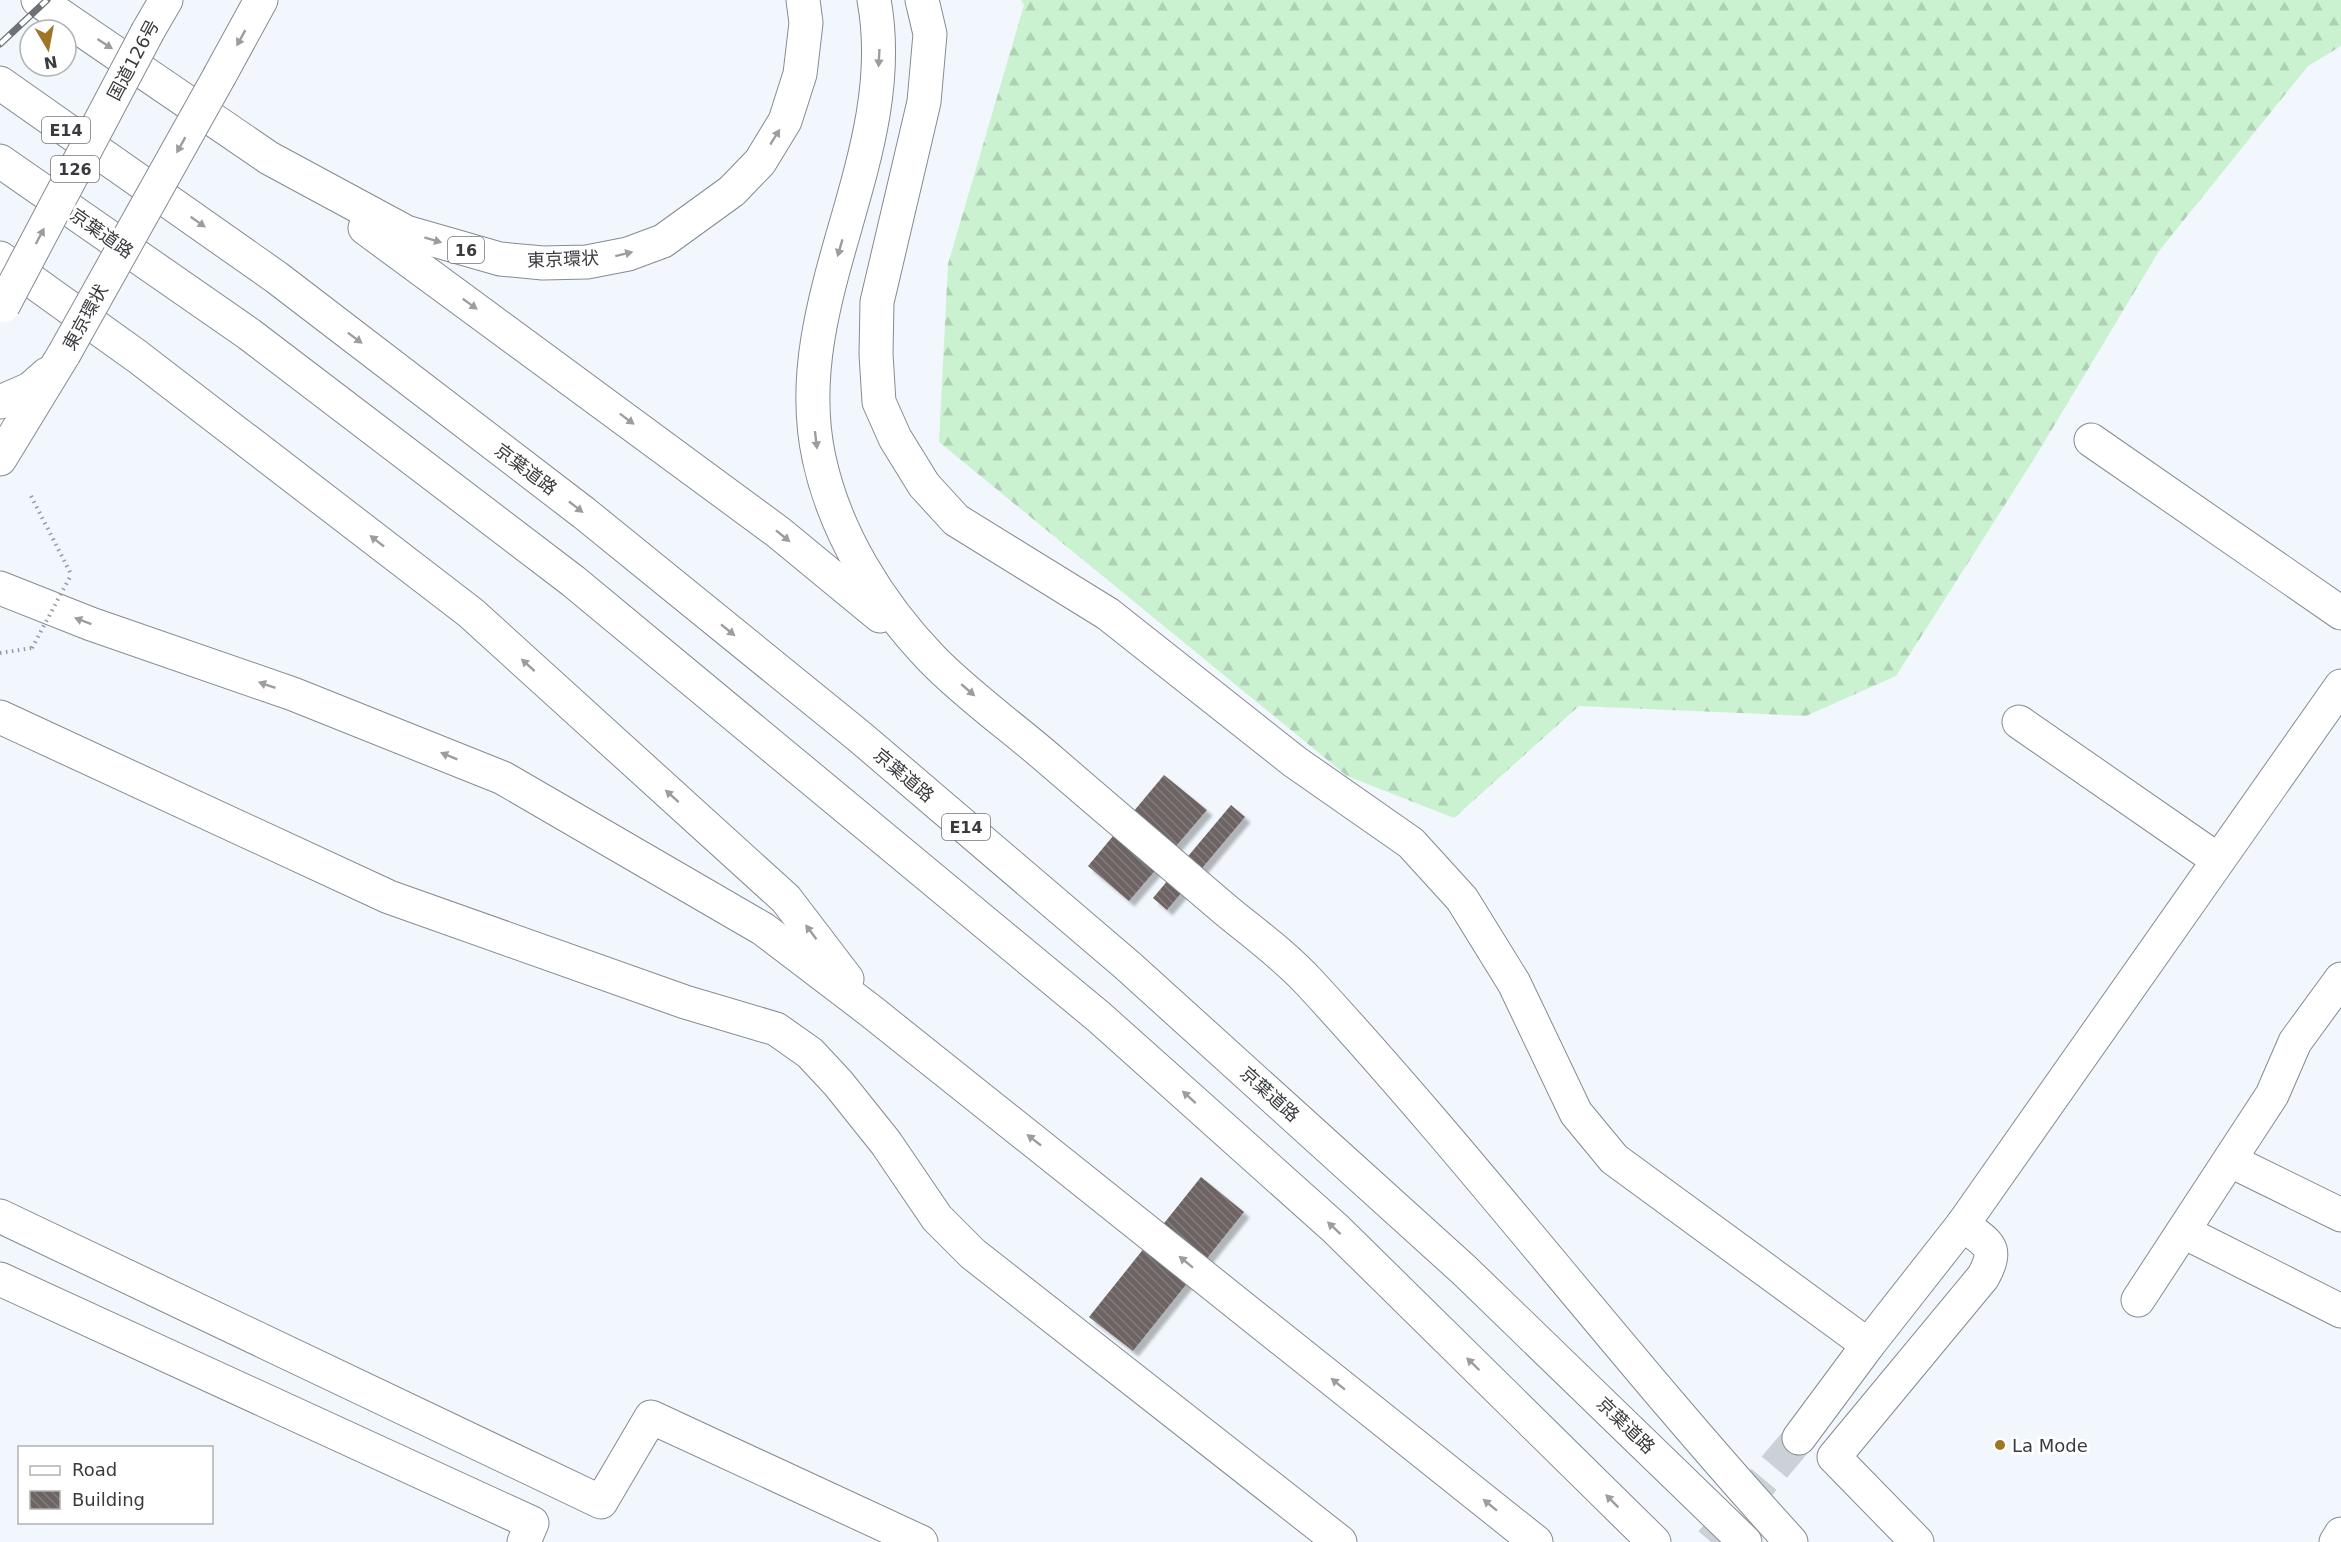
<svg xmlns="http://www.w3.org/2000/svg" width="2341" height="1542" font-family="'DejaVu Sans','Noto Sans JP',sans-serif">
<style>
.forest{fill:url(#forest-firs)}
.building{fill:url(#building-back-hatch);filter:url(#shadow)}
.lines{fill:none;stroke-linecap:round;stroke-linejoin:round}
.minor-tunnel{stroke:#ccd1d7;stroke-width:33;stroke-dasharray:33 16;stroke-linecap:butt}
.minor-casing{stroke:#868b91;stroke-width:35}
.highway-casing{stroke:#868b91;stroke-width:35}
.path{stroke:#969a9f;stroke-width:4;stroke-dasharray:1.5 4.5;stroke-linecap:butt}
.minor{stroke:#fff;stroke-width:33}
.highway{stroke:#fff;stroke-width:33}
.rail-casing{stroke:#6e7175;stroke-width:7}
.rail{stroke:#fff;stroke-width:4.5;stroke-dasharray:14;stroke-linecap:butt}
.highway-bridge-casing{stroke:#868b91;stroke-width:35;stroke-linecap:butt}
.path-bridge{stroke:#969a9f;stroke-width:4;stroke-dasharray:1.5 4.5;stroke-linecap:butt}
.highway-bridge{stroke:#fff;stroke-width:33}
.oneway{fill:#9c9d9e}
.poi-dot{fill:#9f7625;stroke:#fff;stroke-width:2}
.labels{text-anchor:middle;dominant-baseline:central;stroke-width:6;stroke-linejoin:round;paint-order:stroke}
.shield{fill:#fff;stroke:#747678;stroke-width:1.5}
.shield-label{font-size:16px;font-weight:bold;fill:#393b3e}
.street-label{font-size:18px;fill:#393b3e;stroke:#fff}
.poi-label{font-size:18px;fill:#393b3e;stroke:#fff;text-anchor:start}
</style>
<defs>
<pattern id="forest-firs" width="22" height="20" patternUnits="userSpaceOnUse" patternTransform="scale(1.5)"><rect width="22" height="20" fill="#cbf2d0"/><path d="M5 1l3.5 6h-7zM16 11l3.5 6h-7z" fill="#afd0b4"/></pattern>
<pattern id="building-back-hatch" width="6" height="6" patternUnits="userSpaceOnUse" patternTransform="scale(1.5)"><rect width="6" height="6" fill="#6c6462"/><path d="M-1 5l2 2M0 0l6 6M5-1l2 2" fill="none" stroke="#827c7b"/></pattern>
<filter id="shadow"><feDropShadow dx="5.5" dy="5.5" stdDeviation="1.5" flood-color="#0004"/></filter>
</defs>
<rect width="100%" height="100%" fill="#f1f7fd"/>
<!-- forest -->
<path class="forest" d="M1021 0H2341V46L2308 66 2159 251 2034 459 1896 676 1806 716 1579 706 1454 818 1347 776 939 442 948 264 1024 5Z"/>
<!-- building -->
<g class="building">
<path d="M1164 775 1207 810 1129 901 1088 866Z"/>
<path d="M1231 805 1245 817 1167 910 1153 898Z"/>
<path d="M1201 1177 1244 1212 1133 1351 1089 1317Z"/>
</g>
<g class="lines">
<!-- minor-tunnel -->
<path class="minor-tunnel" d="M1711 1542 1799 1438"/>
<defs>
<g id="minor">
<path d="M922 0 930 34 924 102 877 302 876 354 879 402 895 438 924 485 956 520 1108 614 1295 762 1411 843 1462 899 1514 983 1576 1113 1614 1159 1868 1345"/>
<path d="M2091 440 2341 613"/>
<path d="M0 717 389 897 685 1002 776 1029 810 1053 838 1083 886 1143 937 1218 973 1254 1340 1542"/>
<path d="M2019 722 2218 860"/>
<path d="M2231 1161 2341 1215"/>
<path d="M0 1216 601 1502 651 1417 921 1542"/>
<path d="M2184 1232 2341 1311"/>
<path d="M0 1279 532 1523 524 1542"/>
<path d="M2138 1300 2272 1095 2295 1042 2341 979"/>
<path d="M1799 1438 1868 1345 1963 1224 2341 686"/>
<path d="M1917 1542 1834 1457 1983 1277C2001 1245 1986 1244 1963 1224"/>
<path d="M2336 1542 2341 1534"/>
</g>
<g id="highway">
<path d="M38 0 269 158 406 232 500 259 543 263 587 262 628 254 663 241 732 191 760 162 785 121 800 74 806 23 803 0"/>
<path d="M874 0C903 157 785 301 819 458 835 533 879 604 932 659 967 695 1012 727 1050 760 1109 811 1168 861 1228 912 1255 934 1285 956 1309 982 1476 1163 1625 1360 1791 1542"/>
<path d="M148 31 166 0"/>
<path d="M220 75 261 0"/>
<path d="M0 83 276 277 584 513 860 737 1127 965 1464 1270 1745 1542"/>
<path d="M0 161 249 334 573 581 1099 1017 1336 1229 1654 1542"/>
<path d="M365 228 778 532 880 616"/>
<path d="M0 258 138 357 471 613 786 899 847 979"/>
<path d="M0 402 30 389 47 374"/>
<path d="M0 459 64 354"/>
<path d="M0 588 91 624 293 694 503 778 763 929 872 1012 1536 1542"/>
</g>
</defs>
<!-- minor casing -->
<use href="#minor" class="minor-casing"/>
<!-- highway casing -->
<use href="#highway" class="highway-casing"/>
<!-- path -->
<g class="path">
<path d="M31 496 71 574"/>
<path d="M0 653 32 648"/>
</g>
<!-- minor -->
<use href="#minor" class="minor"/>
<!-- highway -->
<use href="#highway" class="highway"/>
<defs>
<path id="rail" d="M0 44 47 0"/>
</defs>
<!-- rail casing -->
<use href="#rail" class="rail-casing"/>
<!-- rail -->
<use href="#rail" class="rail"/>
<defs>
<g id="highway-bridge">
<path d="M3 306 148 31"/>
<path d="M64 354 220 75"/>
</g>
</defs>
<!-- highway-bridge casing -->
<use href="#highway-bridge" class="highway-bridge-casing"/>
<!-- path-bridge -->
<path class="path-bridge" d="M32 648 71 575"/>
<!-- highway-bridge -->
<use href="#highway-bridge" class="highway-bridge"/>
</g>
<!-- one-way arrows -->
<defs><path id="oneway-solid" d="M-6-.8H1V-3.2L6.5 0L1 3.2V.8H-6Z" transform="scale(1.5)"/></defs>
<g class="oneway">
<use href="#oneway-solid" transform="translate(241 38) rotate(119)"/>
<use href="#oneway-solid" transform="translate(105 44) rotate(33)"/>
<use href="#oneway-solid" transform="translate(879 58) rotate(93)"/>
<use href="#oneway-solid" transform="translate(775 137) rotate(-58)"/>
<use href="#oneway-solid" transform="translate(181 145) rotate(119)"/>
<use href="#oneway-solid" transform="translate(198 222) rotate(35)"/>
<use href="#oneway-solid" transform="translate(40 236) rotate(-62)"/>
<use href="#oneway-solid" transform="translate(433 240) rotate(17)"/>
<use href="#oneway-solid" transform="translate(840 248) rotate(106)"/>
<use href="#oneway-solid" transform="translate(624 254) rotate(-14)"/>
<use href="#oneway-solid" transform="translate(470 304) rotate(36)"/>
<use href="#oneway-solid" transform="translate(355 338) rotate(37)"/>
<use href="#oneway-solid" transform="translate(627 419) rotate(37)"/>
<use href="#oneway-solid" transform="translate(816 440) rotate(83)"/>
<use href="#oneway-solid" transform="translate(576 507) rotate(38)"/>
<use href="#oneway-solid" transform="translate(783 536) rotate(39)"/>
<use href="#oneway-solid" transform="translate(377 541) rotate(-142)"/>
<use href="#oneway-solid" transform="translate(83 621) rotate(-159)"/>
<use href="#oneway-solid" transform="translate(728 630) rotate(39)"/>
<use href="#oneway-solid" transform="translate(528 665) rotate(-138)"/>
<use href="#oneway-solid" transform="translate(267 685) rotate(-161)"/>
<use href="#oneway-solid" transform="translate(968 690) rotate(41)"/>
<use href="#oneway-solid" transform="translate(449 756) rotate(-158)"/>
<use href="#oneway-solid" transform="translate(672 796) rotate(-138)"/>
<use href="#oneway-solid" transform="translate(811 932) rotate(-127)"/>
<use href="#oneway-solid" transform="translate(1189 1097) rotate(-138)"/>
<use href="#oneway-solid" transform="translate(1034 1140) rotate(-142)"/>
<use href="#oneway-solid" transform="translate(1334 1228) rotate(-137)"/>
<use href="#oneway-solid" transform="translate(1186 1262) rotate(-141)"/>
<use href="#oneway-solid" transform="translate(1473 1364) rotate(-136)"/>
<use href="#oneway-solid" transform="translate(1338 1384) rotate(-141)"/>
<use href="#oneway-solid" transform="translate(1612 1501) rotate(-135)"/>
<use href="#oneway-solid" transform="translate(1490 1505) rotate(-141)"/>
</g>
<!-- markers -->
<circle class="poi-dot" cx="2000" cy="1445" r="6"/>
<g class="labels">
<!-- shield labels -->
<g class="shield">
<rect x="42" y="117" width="48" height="26" rx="4.5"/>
<rect x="51" y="156" width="48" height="26" rx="4.5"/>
<rect x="448" y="237" width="36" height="26" rx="4.5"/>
<rect x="942" y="814" width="48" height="26" rx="4.5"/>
</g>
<g class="shield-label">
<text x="66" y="130">E14</text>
<text x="75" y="169">126</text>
<text x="466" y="250">16</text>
<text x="966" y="827">E14</text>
</g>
<!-- street labels -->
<g class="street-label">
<text transform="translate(133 60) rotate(-62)">国道126号</text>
<text transform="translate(102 233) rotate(35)">京葉道路</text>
<text transform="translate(563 259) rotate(-2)">東京環状</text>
<text transform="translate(85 317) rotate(-61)">東京環状</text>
<text transform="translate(526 469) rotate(37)">京葉道路</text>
<text transform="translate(904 775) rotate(40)">京葉道路</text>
<text transform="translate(1270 1094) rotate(42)">京葉道路</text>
<text transform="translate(1626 1425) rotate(44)">京葉道路</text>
</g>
<!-- poi labels -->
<g class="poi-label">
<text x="2012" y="1445">La Mode</text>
</g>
</g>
<!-- legend -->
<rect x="18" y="1446" width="195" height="78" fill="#ffffff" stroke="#b0b1b2" stroke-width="1.5"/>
<rect x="30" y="1466" width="30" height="9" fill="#ffffff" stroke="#b0b1b2" stroke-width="1.5"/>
<text x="72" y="1476" font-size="18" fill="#393b3e">Road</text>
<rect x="30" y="1491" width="30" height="18" fill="url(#building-back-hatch)" stroke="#b0b1b2" stroke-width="1.5"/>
<text x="72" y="1506" font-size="18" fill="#393b3e">Building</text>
<!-- north arrow -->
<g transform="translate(48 48) rotate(170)"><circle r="28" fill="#ffffff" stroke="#b0b1b2" stroke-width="1.5"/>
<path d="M0-4.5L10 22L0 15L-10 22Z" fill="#9f7625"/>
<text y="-9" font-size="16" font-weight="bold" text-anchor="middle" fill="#393b3e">N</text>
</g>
</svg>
